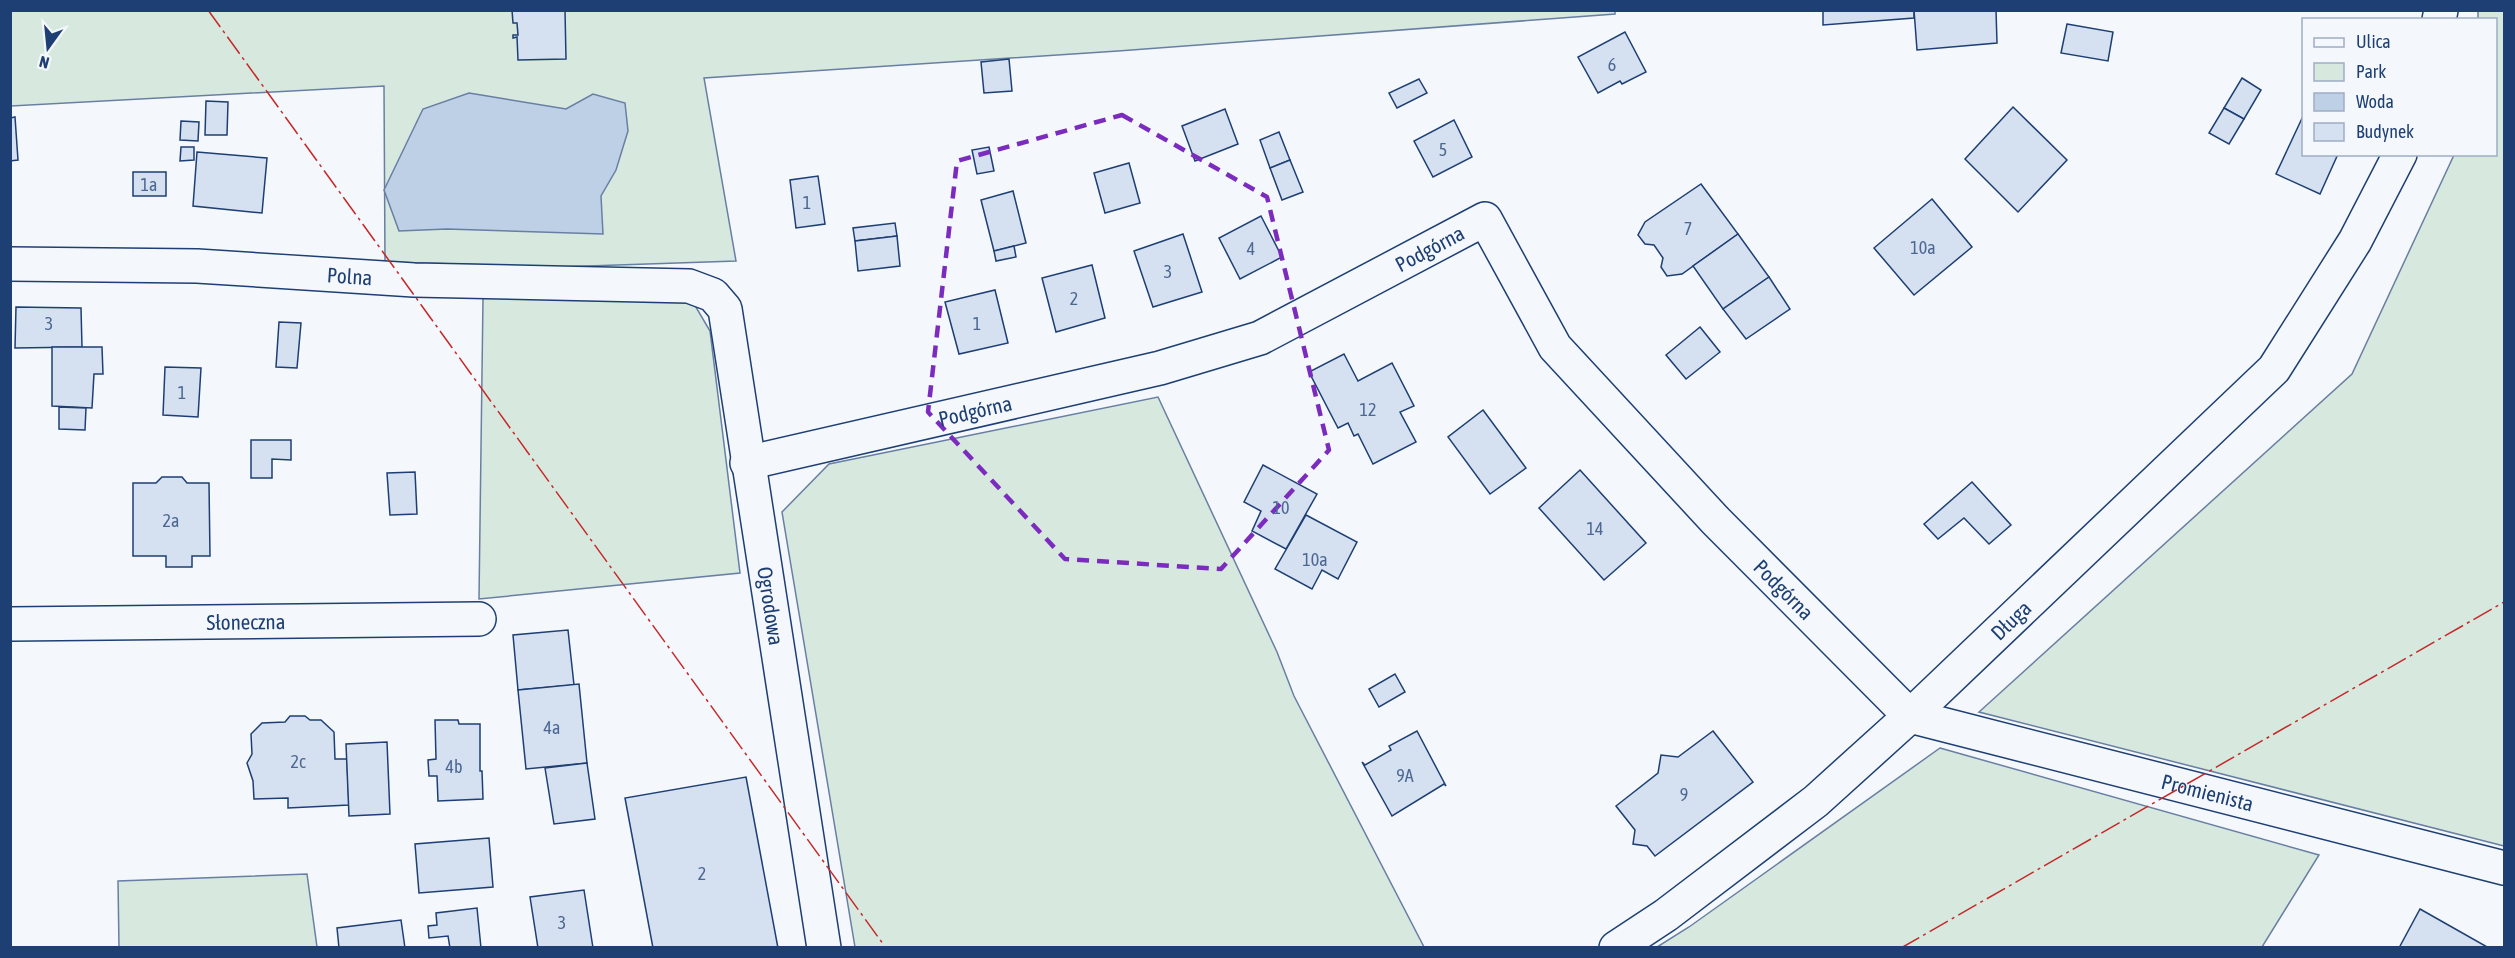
<svg xmlns="http://www.w3.org/2000/svg" width="2515" height="958" font-family="'Asap Condensed',sans-serif">
<style>
.green{fill:#d7e8df;stroke:#687fa3;stroke-width:1.5}
.water{fill:#bed0e5;stroke:#687fa3;stroke-width:1.5}
.building{fill:#d5e0f0;stroke:#1d3f73;stroke-width:1.5}
.lines{fill:none;stroke-linecap:round;stroke-linejoin:round}
.minor-casing{stroke:#1d3f73;stroke-width:36}
.minor{stroke:#f4f7fb;stroke-width:33}
.power{stroke:#c62828;stroke-width:1.5;stroke-dasharray:21 4.5 3 4.5;stroke-linecap:butt}
.marked{fill:none;stroke:#7b2cbf;stroke-width:4.5;stroke-dasharray:12 8;stroke-linejoin:round}
.labels{text-anchor:middle;dominant-baseline:central;stroke-width:4.5;stroke-linejoin:round;paint-order:stroke}
.number-label{font-size:18px;fill:#4b6792}
.street-label{font-size:21px;fill:#1d3f73;stroke:#f4f7fb}
</style>
<rect width="100%" height="100%" fill="#f4f7fb"/>
<!-- green -->
<g class="green">
<path d="M11 11H1615V14L1118 51 704 78 736 261 558 267 385 262 384 86 11 106Z"/>
<path d="M2478 11H2504V846L1979 712 2352 374 2454 155 2496 154V20L2478 19Z"/>
<path d="M483 298 693 302 710 331 740 573 479 599Z"/>
<path d="M1158 397 1277 652 1294 696 1424 947H855L782 512 829 464Z"/>
<path d="M1940 748 2319 855 2262 947H1657L1689 927Z"/>
<path d="M307 874 317 947H119L118 881Z"/>
</g>
<!-- water -->
<path class="water" d="M469 93 566 109 593 94 625 103 628 131 616 170 601 196 603 234 447 229 399 231 384 190 423 109Z"/>
<!-- building -->
<g class="building">
<path d="M512 10H565L566 59 518 60 517 37 513 38V35H518L517 23H513Z"/>
<path d="M1823 10H1914V18L1823 25Z"/>
<path d="M1914 10H1996L1997 43 1917 50Z"/>
<path d="M2067 24 2113 32 2108 61 2061 53Z"/>
<path d="M1625 32 1646 72 1622 84 1620 81 1598 93 1578 57Z"/>
<path d="M1009 59 1012 91 984 93 981 62Z"/>
<path d="M2242 78 2261 90 2244 119 2224 108Z"/>
<path d="M1419 79 1427 93 1397 108 1389 93Z"/>
<path d="M206 101 228 102 227 135H205Z"/>
<path d="M2013 107 2067 160 2018 212 1965 159Z"/>
<path d="M2224 108 2244 119 2229 144 2209 133Z"/>
<path d="M1225 109 1238 144 1195 161 1182 126Z"/>
<path d="M2304 114V154H2338L2320 194 2276 174Z"/>
<path d="M15 117 18 160 10 161V118Z"/>
<path d="M1454 120 1472 157 1433 177 1414 141Z"/>
<path d="M181 121 199 122 198 141 180 140Z"/>
<path d="M1279 132 1290 160 1270 168 1260 140Z"/>
<path d="M181 147H194V160L180 161Z"/>
<path d="M989 147 994 171 977 174 972 150Z"/>
<path d="M197 152 267 158 262 213 193 206Z"/>
<path d="M1290 160 1303 192 1282 200 1270 168Z"/>
<path d="M1129 163 1140 203 1105 213 1094 173Z"/>
<rect x="133" y="172" width="33" height="24"/>
<path d="M818 176 825 224 796 228 790 180Z"/>
<path d="M1701 184 1738 234 1682 274 1667 276 1661 267 1663 258 1654 245 1645 244 1638 235 1645 222Z"/>
<path d="M1013 191 1026 243 994 251 981 200Z"/>
<path d="M1932 199 1972 247 1914 295 1874 248Z"/>
<path d="M1261 216 1282 257 1240 279 1219 238Z"/>
<path d="M895 223 897 236 855 241 853 228Z"/>
<path d="M1183 234 1202 292 1153 307 1134 251Z"/>
<path d="M1738 234 1769 277 1723 309 1693 266Z"/>
<path d="M897 236 900 266 858 271 855 241Z"/>
<path d="M1014 246 1016 257 996 261 994 251Z"/>
<path d="M1092 265 1105 318 1056 332 1042 278Z"/>
<path d="M1769 277 1790 309 1746 339 1723 309Z"/>
<path d="M995 290 1008 343 959 354 945 302Z"/>
<path d="M16 307 81 308 82 347 15 348Z"/>
<path d="M279 322 301 323 297 368 276 367Z"/>
<path d="M1700 327 1720 352 1686 379 1666 355Z"/>
<path d="M52 347H102L103 374H94L92 408 52 406Z"/>
<path d="M1344 354 1358 381 1392 363 1414 406 1400 412 1416 442 1373 464 1358 434 1354 436 1348 423 1338 428 1309 372Z"/>
<path d="M165 367 201 368 198 417 163 415Z"/>
<path d="M59 407 86 408 85 430 59 429Z"/>
<path d="M1483 410 1526 468 1490 494 1448 437Z"/>
<path d="M251 440H291V460L272 459V478H251Z"/>
<path d="M1263 465 1317 494 1286 549 1252 531 1261 511 1244 502Z"/>
<path d="M1580 470 1646 543 1604 580 1539 508Z"/>
<path d="M415 472 417 514 390 515 387 473Z"/>
<path d="M162 477H182L187 483H209L210 556H192V567H166V556H133V483H156Z"/>
<path d="M1972 482 2011 525 1989 544 1964 518 1938 539 1924 524Z"/>
<path d="M1306 515 1357 542 1338 579 1322 570 1312 589 1275 569Z"/>
<path d="M568 630 574 685 518 690 513 635Z"/>
<path d="M1395 674 1405 692 1379 707 1369 689Z"/>
<path d="M579 684 587 763 526 769 518 690Z"/>
<path d="M290 716H305L310 720H321L334 732 335 759H347L349 805 288 808V798L254 799 253 781 247 763 252 754 251 734 262 723 285 722Z"/>
<path d="M435 720H458L459 724H480V771H482L483 799 438 801 437 776H429L428 760 436 759Z"/>
<path d="M1417 731 1446 786 1444 784 1392 816 1362 762 1365 765 1391 750 1389 746Z"/>
<path d="M1713 731 1753 782 1655 856 1647 846 1633 844 1635 830 1616 806 1658 773 1661 755 1678 757Z"/>
<path d="M387 742 390 814 349 816 346 744Z"/>
<path d="M587 763 595 819 554 824 545 768Z"/>
<path d="M746 777 778 948H653L625 798Z"/>
<path d="M489 838 493 887 419 893 415 844Z"/>
<path d="M584 890 593 948H538L530 897Z"/>
<path d="M477 908 481 948H450L448 936 429 938 428 926 437 925 436 913Z"/>
<path d="M2420 909 2489 948H2399Z"/>
<path d="M401 920 405 948H339L337 928Z"/>
</g>
<g class="lines">
<defs>
<g id="minor">
<path d="M2439 20 2441 10"/>
<path id="s1" d="M10 264 197 266 414 280 689 286 713 295 725 309 824 948"/>
<path id="s2" d="M747 463 1160 368 1260 338 1485 219 1555 347 1715 520 1910 716 2504 868"/>
<path id="s3" d="M10 624 479 619"/>
<path id="s4" d="M1616 948 1666 915 1816 801 1910 716 2274 369 2355 241 2400 154"/>
</g>
</defs>
<!-- minor casing -->
<use href="#minor" class="minor-casing"/>
<!-- minor -->
<use href="#minor" class="minor"/>
<!-- power -->
<g class="power">
<path d="M208 10 886 948"/>
<path d="M1901 948 2504 602"/>
</g>
</g>
<!-- marked area -->
<path class="marked" d="M1122 115 1267 197 1329 450 1221 569 1065 559 928 412 957 161Z"/>
<g class="labels">
<!-- number labels -->
<g class="number-label">
<text x="1612" y="64">6</text>
<text x="1443" y="149">5</text>
<text x="149" y="184">1a</text>
<text x="807" y="202">1</text>
<text x="1688" y="228">7</text>
<text x="1923" y="247">10a</text>
<text x="1251" y="248">4</text>
<text x="1168" y="271">3</text>
<text x="1074" y="298">2</text>
<text x="49" y="323">3</text>
<text x="977" y="323">1</text>
<text x="182" y="392">1</text>
<text x="1368" y="409">12</text>
<text x="1281" y="507">10</text>
<text x="171" y="520">2a</text>
<text x="1595" y="528">14</text>
<text x="1315" y="559">10a</text>
<text x="552" y="727">4a</text>
<text x="298" y="761">2c</text>
<text x="454" y="766">4b</text>
<text x="1405" y="775">9A</text>
<text x="1684" y="794">9</text>
<text x="702" y="873">2</text>
<text x="562" y="922">3</text>
</g>
<!-- street labels -->
<g class="street-label">
<text stroke="none"><textPath href="#s2" startOffset="720">Podgórna</textPath></text>
<text stroke="none"><textPath href="#s1" startOffset="340">Polna</textPath></text>
<text stroke="none"><textPath href="#s2" startOffset="234">Podgórna</textPath></text>
<text stroke="none"><textPath href="#s2" startOffset="1262">Podgórna</textPath></text>
<text stroke="none"><textPath href="#s1" startOffset="1024">Ogrodowa</textPath></text>
<text stroke="none"><textPath href="#s4" startOffset="514">Długa</textPath></text>
<text stroke="none"><textPath href="#s3" startOffset="236">Słoneczna</textPath></text>
<text stroke="none"><textPath href="#s2" startOffset="1748">Promienista</textPath></text>
</g>
</g>
<!-- border -->
<rect width="2515" height="958" fill="none" stroke="#1d3f73" stroke-width="24"/>
<!-- legend -->
<rect x="2302" y="18" width="195" height="138" fill="#f4f7fb" stroke="#9eadc5" stroke-width="1.5"/>
<rect x="2314" y="38" width="30" height="9" fill="#f4f7fb" stroke="#9eadc5" stroke-width="1.5"/>
<text x="2356" y="48" font-size="18" fill="#1d3f73">Ulica</text>
<rect x="2314" y="63" width="30" height="18" fill="#d7e8df" stroke="#9eadc5" stroke-width="1.5"/>
<text x="2356" y="78" font-size="18" fill="#1d3f73">Park</text>
<rect x="2314" y="93" width="30" height="18" fill="#bed0e5" stroke="#9eadc5" stroke-width="1.5"/>
<text x="2356" y="108" font-size="18" fill="#1d3f73">Woda</text>
<rect x="2314" y="123" width="30" height="18" fill="#d5e0f0" stroke="#9eadc5" stroke-width="1.5"/>
<text x="2356" y="138" font-size="18" fill="#1d3f73">Budynek</text>
<!-- north arrow -->
<g transform="translate(48 48) rotate(195)" stroke="#f4f7fb" stroke-width="4.5" paint-order="stroke">
<path d="M0-4.5L10 22L0 15L-10 22Z" fill="#1d3f73"/>
<text y="-9" font-size="16" font-weight="bold" text-anchor="middle" fill="#1d3f73">N</text>
</g>
</svg>
